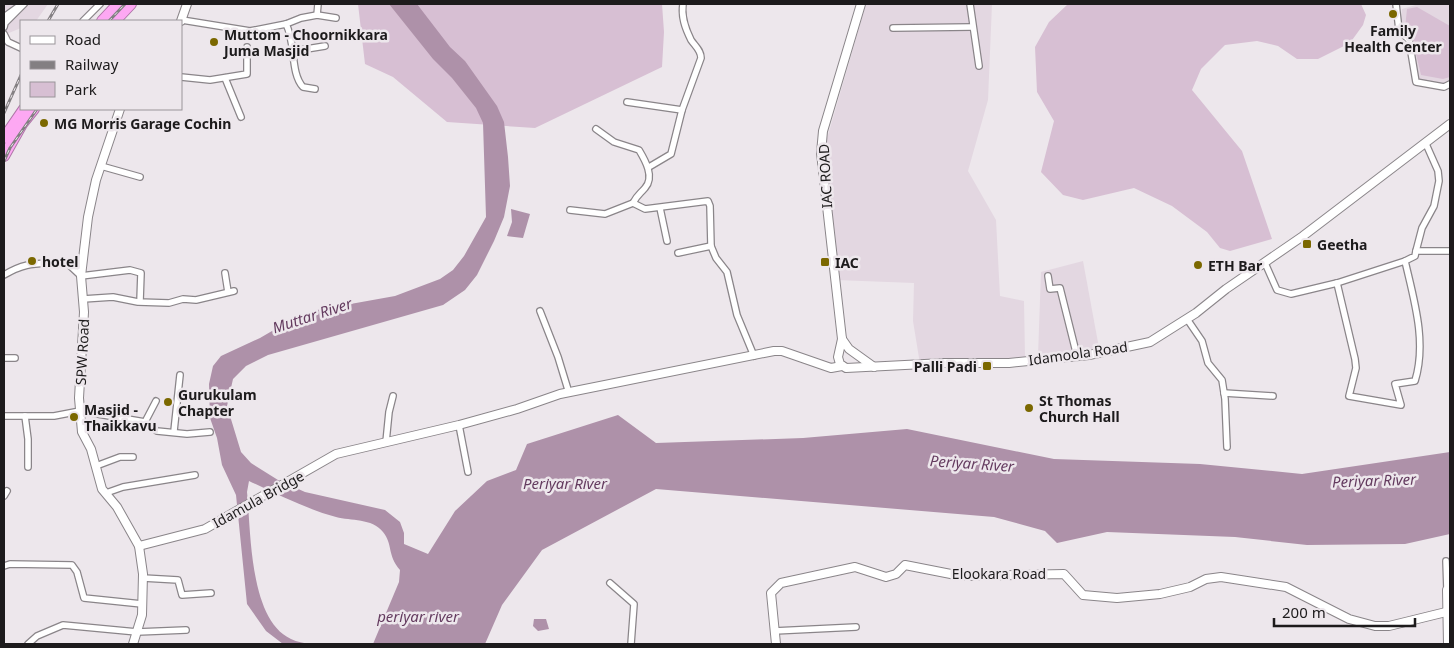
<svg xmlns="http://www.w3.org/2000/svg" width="1454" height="648" font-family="'Noto Sans',sans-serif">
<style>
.built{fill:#e3d7e1}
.green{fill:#d7bfd3}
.water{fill:#ae91a9}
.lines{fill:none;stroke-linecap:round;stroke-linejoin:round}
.street-casing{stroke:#8a8589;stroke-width:8}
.secondary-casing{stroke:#8a8589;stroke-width:10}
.highway-casing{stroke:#af77a8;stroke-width:12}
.street{stroke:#fff;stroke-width:5.5}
.secondary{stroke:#fff;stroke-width:8}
.highway{stroke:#fda8f3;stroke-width:10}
.rail-casing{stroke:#837f82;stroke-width:3}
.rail{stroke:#ede7ec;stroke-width:1;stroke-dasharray:4;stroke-linecap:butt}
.poi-dot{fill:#7b6800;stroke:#ede7ec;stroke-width:2}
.labels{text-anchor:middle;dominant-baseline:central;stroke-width:5;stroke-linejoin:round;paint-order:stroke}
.poi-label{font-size:14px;font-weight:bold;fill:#1d1b1c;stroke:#ede7ec;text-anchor:start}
.street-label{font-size:14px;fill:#1d1b1c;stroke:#ede7ec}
.water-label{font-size:15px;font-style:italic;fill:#643b5f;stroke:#ede7ec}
</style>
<rect width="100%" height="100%" fill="#ede7ec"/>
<!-- built -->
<g class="built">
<path d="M4 4H48L36 21H21V28L4 35Z"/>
<path d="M866 4H992L988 100 968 171 996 220 1000 296 1024 301 1025 357 920 364 913 321 914 283 836 280 824 149Z"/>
<path d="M1419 4H1450V81L1442 85 1418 79 1410 39 1400 29 1402 9Z"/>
<path d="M1083 261 1099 348 1038 356 1041 272Z"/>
</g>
<!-- green -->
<g class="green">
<path d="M358 4H662L664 32 662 67 535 128 447 122 393 77 365 64Z"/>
<path d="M1068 4H1361L1366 15 1363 25 1350 43 1318 59H1297L1278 46 1257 41 1225 45 1201 69 1192 90 1242 151 1272 239 1230 251 1220 248 1207 232 1172 206 1134 188 1083 200 1063 195 1041 172 1054 121 1037 92 1035 47 1049 22Z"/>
<path d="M1417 7 1450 26V77L1443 79 1421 75 1412 37 1405 28 1407 9Z"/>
</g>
<!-- water -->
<g class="water">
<path d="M389 4H417L450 47 465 61 497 106 504 122 508 157 510 186 504 217 494 241 477 275 465 290 443 305 268 355 246 366 233 379 227 406 241 452 251 463 278 480 305 492 385 510 400 522 404 533V544L428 554 455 511 487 481 516 470 527 444 618 415 656 443 803 438 907 429 1054 459 1200 464 1302 474 1450 452V534L1405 544 1307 545 1235 537 1107 532 1057 543 1045 531 994 517 656 489 542 550 502 605 485 644H373L399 582 400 570C387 555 393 544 383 532 372 518 351 521 336 517 306 509 277 494 249 481L247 492C251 531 249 620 291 639 297 642 304 643 310 644H283L266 631 247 604 236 495 222 465 217 438 210 418 209 384 213 366 221 356 260 338 296 317 317 310 395 296 440 279 453 270 464 256 486 217 483 123 476 108 452 78 433 59Z"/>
<path d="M511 209 530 214 523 238 507 236 512 222Z"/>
<path d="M534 619H546L549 629 538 631 533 626Z"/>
</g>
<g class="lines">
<defs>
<g id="street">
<path d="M970 4 979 66"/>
<path d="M1396 4 1399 30 1409 40 1416 82 1444 87 1450 84"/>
<path d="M317 15 318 4"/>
<path d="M4 17 22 4"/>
<path d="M182 20 250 31 286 24 301 18 317 15 336 18"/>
<path d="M83 21 100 4"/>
<path d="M286 24C296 43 290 73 303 87L315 89"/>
<path d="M4 27 5 23 24 4"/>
<path d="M893 28 971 27"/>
<path d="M4 34 8 42 21 48"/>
<path d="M294 51 325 46"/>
<path d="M181 77 210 80 247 74V47"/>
<path d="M225 78 241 117"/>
<path d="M627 102 682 110"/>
<path d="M101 166 140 177"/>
<path d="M649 167 671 154 682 110 701 58C701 50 695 46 691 40 685 28 681 17 683 4"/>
<path d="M633 203 645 209 708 201 710 206 711 246 716 258 727 272 737 315 754 356"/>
<path d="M660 208 667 241"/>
<path d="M570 210 605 214 633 203C637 195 640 194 645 188 655 177 645 160 639 150L614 142 596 129"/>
<path d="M1416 251 1422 228 1434 206 1439 181 1438 171 1426 144"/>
<path d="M678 253 711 246"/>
<path d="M1265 263 1277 290 1291 294 1337 283 1405 261"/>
<path d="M225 273 228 292"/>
<path d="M4 275C29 260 39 265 66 262L81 276 130 270 141 273 140 301"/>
<path d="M1048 276 1050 289 1060 288 1077 356"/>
<path d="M1337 283 1355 359 1356 368 1349 396 1401 405 1395 384 1415 381C1427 342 1414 300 1405 261L1415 256 1416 251H1450"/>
<path d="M83 299 113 297 138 302 169 303 183 299 196 300 234 291"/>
<path d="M540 311 558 357 569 393"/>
<path d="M1187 319 1202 341 1208 363 1222 380 1225 399 1227 447"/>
<path d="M4 358H15"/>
<path d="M1224 393 1273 396"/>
<path d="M4 416H54L80 411 145 422 157 431 187 434 210 432"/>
<path d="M25 416 28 439V467"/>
<path d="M145 422 156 401"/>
<path d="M459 425 468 472"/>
<path d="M174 431 180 375"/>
<path d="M386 442 389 412 393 396"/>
<path d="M96 466 120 457H133"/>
<path d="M106 493 123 487 195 475"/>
<path d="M4 496 7 491"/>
<path d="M1446 561 1447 590"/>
<path d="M4 566 10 564 72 565 77 572 84 598 142 604"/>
<path d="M143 578 178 580 182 595 211 593"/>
<path d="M610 583 634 604 631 644"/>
<path d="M774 631 856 627"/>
<path d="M28 644 37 636 63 625 137 632 186 630"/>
</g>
<g id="secondary">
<path d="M861 4 823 131 821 153 842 339 849 349 874 367"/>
<path d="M181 21 187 4"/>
<path d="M120 109 96 180 88 217 81 276 84 312 79 398 82 432 91 449 102 489 117 507 139 546 143 574 142 615 133 644"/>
<path d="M842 339 838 357 840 364 846 368 944 363H1009L1089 355 1150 342 1196 313 1226 289 1303 236 1450 124"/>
<path d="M139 546 205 529 336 454 459 425 517 409 560 394 774 351H782L831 368 842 366"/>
<path d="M776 644 771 593 781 583 855 567 886 577 896 574 905 565 961 576 1064 574 1083 595 1117 598 1160 594 1190 587 1206 579 1221 577 1286 587 1349 619 1375 626H1389L1446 612"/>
<path d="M1448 644 1447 590 1450 591"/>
</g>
<g id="highway">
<path d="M102 21 118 4"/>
<path d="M115 21 131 4"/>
<path d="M4 138 24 109"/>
<path d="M4 156 22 124 34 109"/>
</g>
</defs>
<!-- street casing -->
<use href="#street" class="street-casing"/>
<!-- secondary casing -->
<use href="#secondary" class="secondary-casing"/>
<!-- highway casing -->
<use href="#highway" class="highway-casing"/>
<!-- street -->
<use href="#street" class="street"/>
<!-- secondary -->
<use href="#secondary" class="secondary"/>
<!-- highway -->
<use href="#highway" class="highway"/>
<defs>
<g id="rail">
<path d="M48 21 58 4"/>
<path d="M109 21 125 4"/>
<path d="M4 113 21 75"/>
<path d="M4 161 10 148 37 109"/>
</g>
</defs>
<!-- rail casing -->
<use href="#rail" class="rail-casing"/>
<!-- rail -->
<use href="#rail" class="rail"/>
</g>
<!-- markers -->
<g class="poi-dot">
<circle cx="1393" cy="14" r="5"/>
<circle cx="214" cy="42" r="5"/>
<circle cx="44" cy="123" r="5"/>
<rect x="1302" y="239" width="10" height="10" rx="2.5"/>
<circle cx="32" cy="261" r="5"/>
<rect x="820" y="257" width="10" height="10" rx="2.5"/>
<circle cx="1198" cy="265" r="5"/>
<rect x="982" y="361" width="10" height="10" rx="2.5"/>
<circle cx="168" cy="402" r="5"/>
<circle cx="1029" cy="408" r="5"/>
<circle cx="74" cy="417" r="5"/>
</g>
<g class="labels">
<!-- poi labels -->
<g class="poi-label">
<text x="1393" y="30" text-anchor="middle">Family<tspan x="1393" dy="16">Health Center</tspan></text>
<text x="224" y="34">Muttom - Choornikkara<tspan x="224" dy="16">Juma Masjid</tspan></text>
<text x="54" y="123">MG Morris Garage Cochin</text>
<text x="1317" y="244">Geetha</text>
<text x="42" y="261">hotel</text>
<text x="835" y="262">IAC</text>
<text x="1208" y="265">ETH Bar</text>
<text x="977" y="366" text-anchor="end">Palli Padi</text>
<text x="178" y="394">Gurukulam<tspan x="178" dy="16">Chapter</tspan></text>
<text x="1039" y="400">St Thomas<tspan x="1039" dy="16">Church Hall</tspan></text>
<text x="84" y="409">Masjid -<tspan x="84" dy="16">Thaikkavu</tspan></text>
</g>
<!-- street labels -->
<g class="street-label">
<text transform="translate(825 176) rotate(-93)">IAC ROAD</text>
<text transform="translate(82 352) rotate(-87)">SPW Road</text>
<text transform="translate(1078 353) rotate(-8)">Idamoola Road</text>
<text transform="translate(258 499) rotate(-29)">Idamula Bridge</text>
<text x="999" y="573">Elookara Road</text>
</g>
<!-- water labels -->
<g class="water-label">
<text transform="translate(312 315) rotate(-18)">Muttar River</text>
<text transform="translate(972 463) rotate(4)">Periyar River</text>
<text transform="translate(1374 480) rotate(-2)">Periyar River</text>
<text x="565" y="483">Periyar River</text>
<text x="418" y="616">periyar river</text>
</g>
</g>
<!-- border -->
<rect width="1454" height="648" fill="none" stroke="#1d1b1c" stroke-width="10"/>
<!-- legend -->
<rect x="20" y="20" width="162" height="90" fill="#ede7ec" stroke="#9a9599"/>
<rect x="30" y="36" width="25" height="8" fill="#ffffff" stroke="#9a9599"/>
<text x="65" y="45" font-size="15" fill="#1d1b1c">Road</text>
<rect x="30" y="61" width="25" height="8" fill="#837f82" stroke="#9a9599"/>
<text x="65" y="70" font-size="15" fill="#1d1b1c">Railway</text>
<rect x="30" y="82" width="25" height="15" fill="#d7bfd3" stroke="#9a9599"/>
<text x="65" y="95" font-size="15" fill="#1d1b1c">Park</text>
<!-- scale -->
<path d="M1274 618v8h141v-8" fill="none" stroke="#1d1b1c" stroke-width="2.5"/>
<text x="1282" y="618" font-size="15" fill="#1d1b1c" stroke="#ede7ec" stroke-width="4" paint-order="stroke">200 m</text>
</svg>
